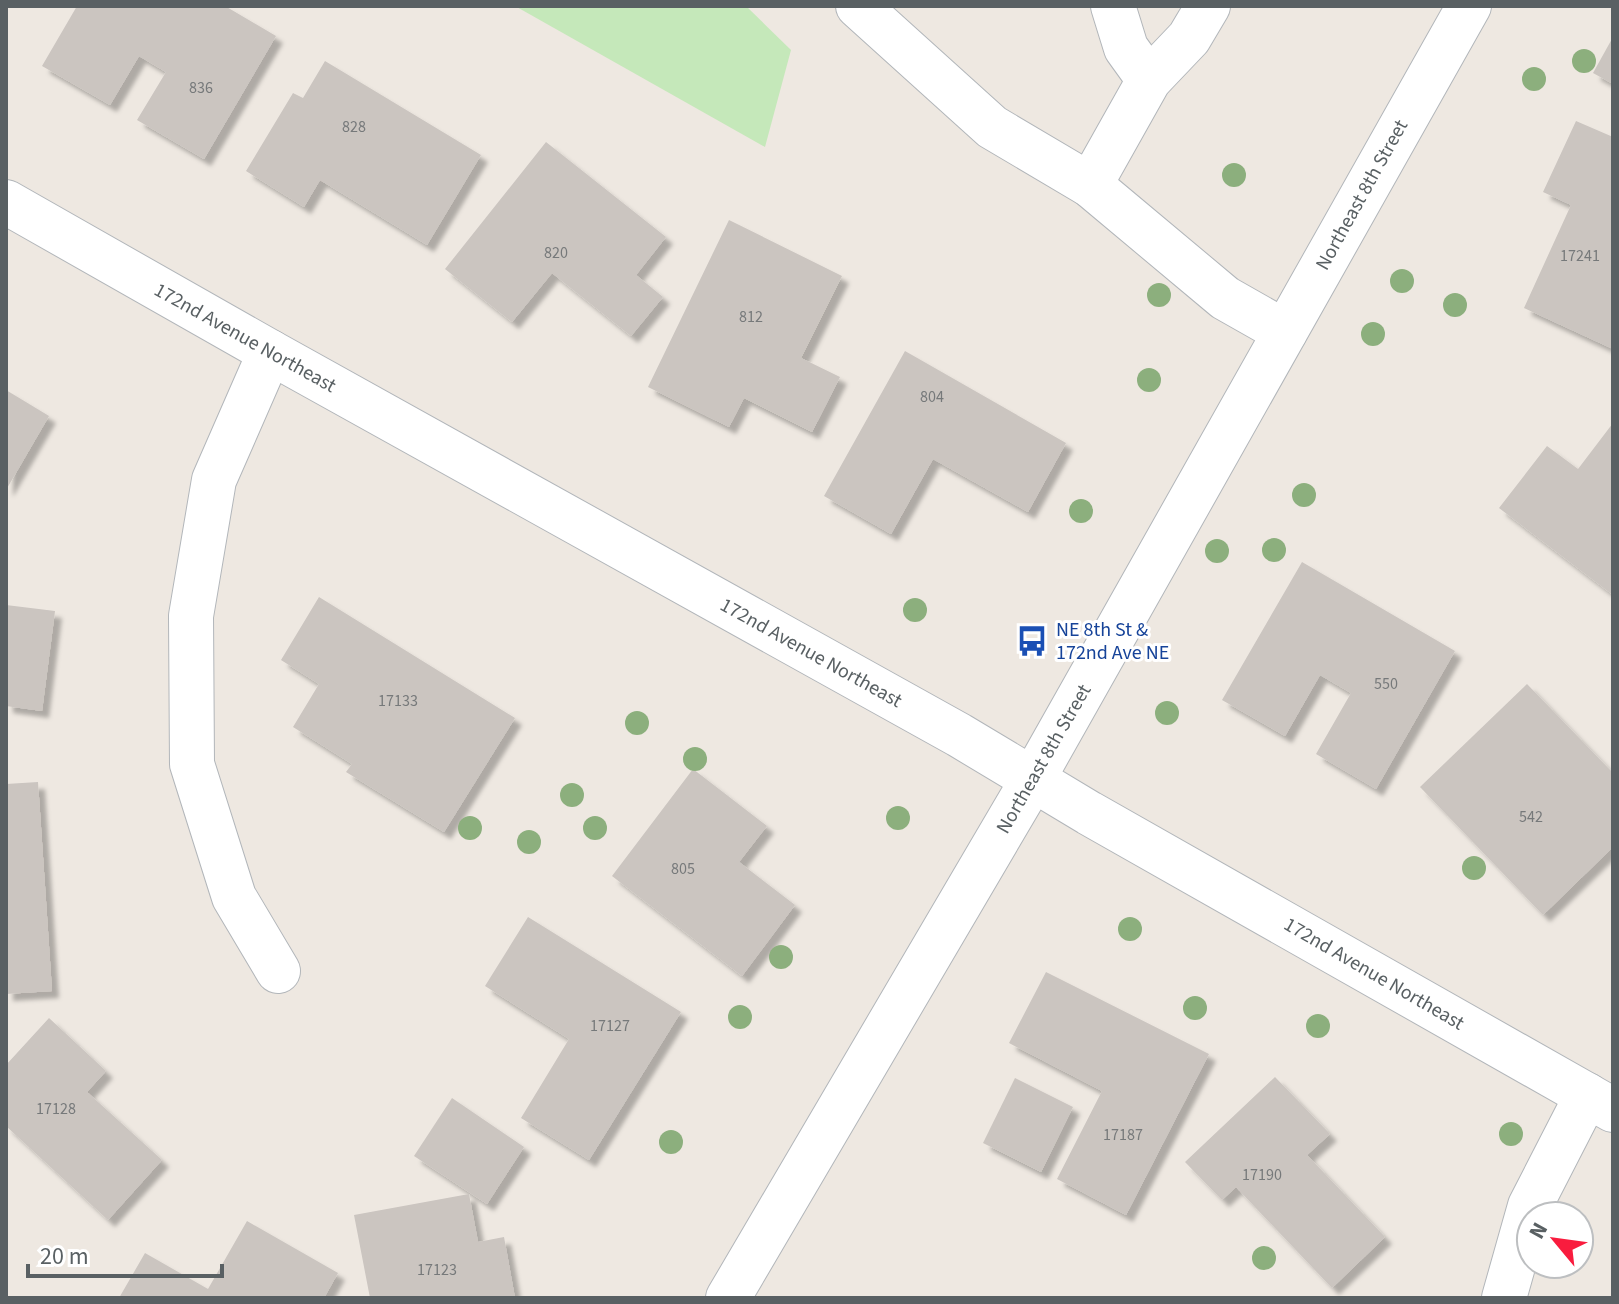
<svg xmlns="http://www.w3.org/2000/svg" width="1619" height="1304" font-family="'Source Sans 3',sans-serif">
<style>
.green{fill:#c5e8ba}
.building{fill:#cbc5c0;filter:url(#shadow)}
.lines{fill:none;stroke-linecap:round;stroke-linejoin:round}
.minor-casing{stroke:#b2b6ba;stroke-width:46}
.minor{stroke:#fff;stroke-width:44}
.tree{fill:#8caf7d}
.labels{text-anchor:middle;dominant-baseline:central;stroke-width:6;stroke-linejoin:round;paint-order:stroke}
.number-label{font-size:16px;fill:#76797a}
.street-label{font-size:20px;fill:#596063;stroke:#fff}
.transit-label{font-size:20px;fill:#164399;stroke:#fff;text-anchor:start}
</style>
<defs>
<filter id="shadow"><feDropShadow dx="7" dy="7" stdDeviation="2" flood-color="#0004"/></filter>
</defs>
<rect width="100%" height="100%" fill="#eee8e1"/>
<!-- green -->
<path class="green" d="M515 6H746L791 50 765 147Z"/>
<!-- building -->
<g class="building">
<path d="M77 6H225L276 36 204 159 137 120 166 72 139 56 110 105 42 66Z"/>
<path d="M1613 37V84L1593 73Z"/>
<path d="M325 61 481 155 427 245 320 180 304 207 246 171 293 93 303 98Z"/>
<path d="M1576 121 1613 137V349L1524 308 1571 205 1543 192Z"/>
<path d="M546 142 666 237 636 275 663 297 631 336 552 273 512 322 445 269Z"/>
<path d="M729 220 842 276 801 358 840 377 812 432 744 398 729 427 648 387Z"/>
<path d="M905 351 1066 443 1028 512 933 459 891 534 824 496Z"/>
<path d="M6 390 49 416 6 490Z"/>
<path d="M1613 423V595L1499 508 1547 446 1578 469Z"/>
<path d="M1302 562 1455 651 1376 789 1316 754 1351 693 1320 675 1285 736 1222 700Z"/>
<path d="M319 597 515 718 444 832 346 772 352 764 293 727 319 684 281 660Z"/>
<path d="M6 605 55 611 42 711 6 706Z"/>
<path d="M1527 684 1613 773V847L1543 915 1420 787Z"/>
<path d="M693 769 767 826 739 862 795 905 742 976 612 876Z"/>
<path d="M38 782 52 991 6 994V784Z"/>
<path d="M528 917 681 1012 589 1160 521 1118 569 1039 485 986Z"/>
<path d="M1046 972 1209 1054 1126 1215 1057 1179 1102 1091 1009 1043Z"/>
<path d="M49 1018 106 1071 87 1092 162 1160 108 1220 6 1126V1065Z"/>
<path d="M1275 1077 1330 1134 1307 1155 1385 1237 1332 1288 1236 1187 1222 1200 1185 1162Z"/>
<path d="M1015 1078 1073 1107 1041 1172 983 1143Z"/>
<path d="M452 1098 524 1147 487 1204 414 1156Z"/>
<path d="M469 1194 478 1242 504 1237 515 1298H370L354 1215Z"/>
<path d="M247 1221 338 1273 324 1298H119L145 1253 208 1289Z"/>
</g>
<g class="lines">
<defs>
<g id="minor">
<path d="M858 6 992 127 1090 185 1225 298 1285 332"/>
<path d="M1113 6 1126 48 1149 80"/>
<path d="M1090 185 1149 80 1189 38 1208 6"/>
<path d="M6 202 270 352 959 735 1089 813 1613 1110"/>
<path d="M270 352 214 480 191 616 192 764 234 897 278 971"/>
<path d="M728 1298 1033 779 1469 6"/>
<path d="M1504 1298 1530 1206 1587 1095"/>
</g>
</defs>
<!-- minor casing -->
<use href="#minor" class="minor-casing"/>
<!-- minor -->
<use href="#minor" class="minor"/>
</g>
<!-- trees -->
<g class="tree">
<circle cx="1584" cy="61" r="12"/>
<circle cx="1534" cy="79" r="12"/>
<circle cx="1234" cy="175" r="12"/>
<circle cx="1402" cy="281" r="12"/>
<circle cx="1159" cy="295" r="12"/>
<circle cx="1455" cy="305" r="12"/>
<circle cx="1373" cy="334" r="12"/>
<circle cx="1149" cy="380" r="12"/>
<circle cx="1304" cy="495" r="12"/>
<circle cx="1081" cy="511" r="12"/>
<circle cx="1274" cy="550" r="12"/>
<circle cx="1217" cy="551" r="12"/>
<circle cx="915" cy="610" r="12"/>
<circle cx="1167" cy="713" r="12"/>
<circle cx="637" cy="723" r="12"/>
<circle cx="695" cy="759" r="12"/>
<circle cx="572" cy="795" r="12"/>
<circle cx="898" cy="818" r="12"/>
<circle cx="470" cy="828" r="12"/>
<circle cx="595" cy="828" r="12"/>
<circle cx="529" cy="842" r="12"/>
<circle cx="1474" cy="868" r="12"/>
<circle cx="1130" cy="929" r="12"/>
<circle cx="781" cy="957" r="12"/>
<circle cx="1195" cy="1008" r="12"/>
<circle cx="740" cy="1017" r="12"/>
<circle cx="1318" cy="1026" r="12"/>
<circle cx="1511" cy="1134" r="12"/>
<circle cx="671" cy="1142" r="12"/>
<circle cx="1264" cy="1258" r="12"/>
</g>
<!-- icons -->
<defs>
<symbol id="bus-bare" viewBox="-9 -9 18 18"><path d="M-5-6H5V4H4V6H2V4H-2V6H-4V4H-5ZM-3.5-4V0h7V-4ZM-3.5 1.2v1.5H-2V1.2ZM2 1.2v1.5H3.5V1.2Z" fill="#1a4fb4" stroke="#fff" stroke-width="2.5" paint-order="stroke"/></symbol>
</defs>
<g fill-rule="evenodd">
<use href="#bus-bare" x="1010" y="619" width="44" height="44"/>
</g>
<g class="labels">
<!-- number labels -->
<g class="number-label">
<text x="201" y="88">836</text>
<text x="354" y="127">828</text>
<text x="556" y="253">820</text>
<text x="1580" y="256">17241</text>
<text x="751" y="317">812</text>
<text x="932" y="397">804</text>
<text x="1386" y="684">550</text>
<text x="398" y="701">17133</text>
<text x="1531" y="817">542</text>
<text x="683" y="869">805</text>
<text x="610" y="1026">17127</text>
<text x="56" y="1109">17128</text>
<text x="1123" y="1135">17187</text>
<text x="1262" y="1175">17190</text>
<text x="437" y="1270">17123</text>
</g>
<!-- street labels -->
<g class="street-label">
<text transform="translate(1362 195) rotate(-61)">Northeast 8th Street</text>
<text transform="translate(245 338) rotate(29)">172nd Avenue Northeast</text>
<text transform="translate(811 653) rotate(29)">172nd Avenue Northeast</text>
<text transform="translate(1044 759) rotate(-60)">Northeast 8th Street</text>
<text transform="translate(1374 974) rotate(30)">172nd Avenue Northeast</text>
</g>
<!-- transit labels -->
<g class="transit-label">
<text x="1056" y="630">NE 8th St &amp;<tspan x="1056" dy="23">172nd Ave NE</tspan></text>
</g>
</g>
<!-- border -->
<rect width="1619" height="1304" fill="none" stroke="#596063" stroke-width="16"/>
<!-- north arrow -->
<g transform="translate(1555 1240) rotate(299)"><circle r="38" fill="#ffffff" stroke="#bdbfc1" stroke-width="2"/>
<path d="M0-6L14 30L0 20L-14 30Z" fill="#f91c3e"/>
<text y="-12" font-size="22" font-weight="bold" text-anchor="middle" fill="#596063">N</text>
</g>
<!-- scale -->
<path d="M28 1264v12h194v-12" fill="none" stroke="#596063" stroke-width="4"/>
<text x="40" y="1264" font-size="24" fill="#596063" stroke="#ffffff" stroke-width="6" paint-order="stroke">20 m</text>
</svg>
